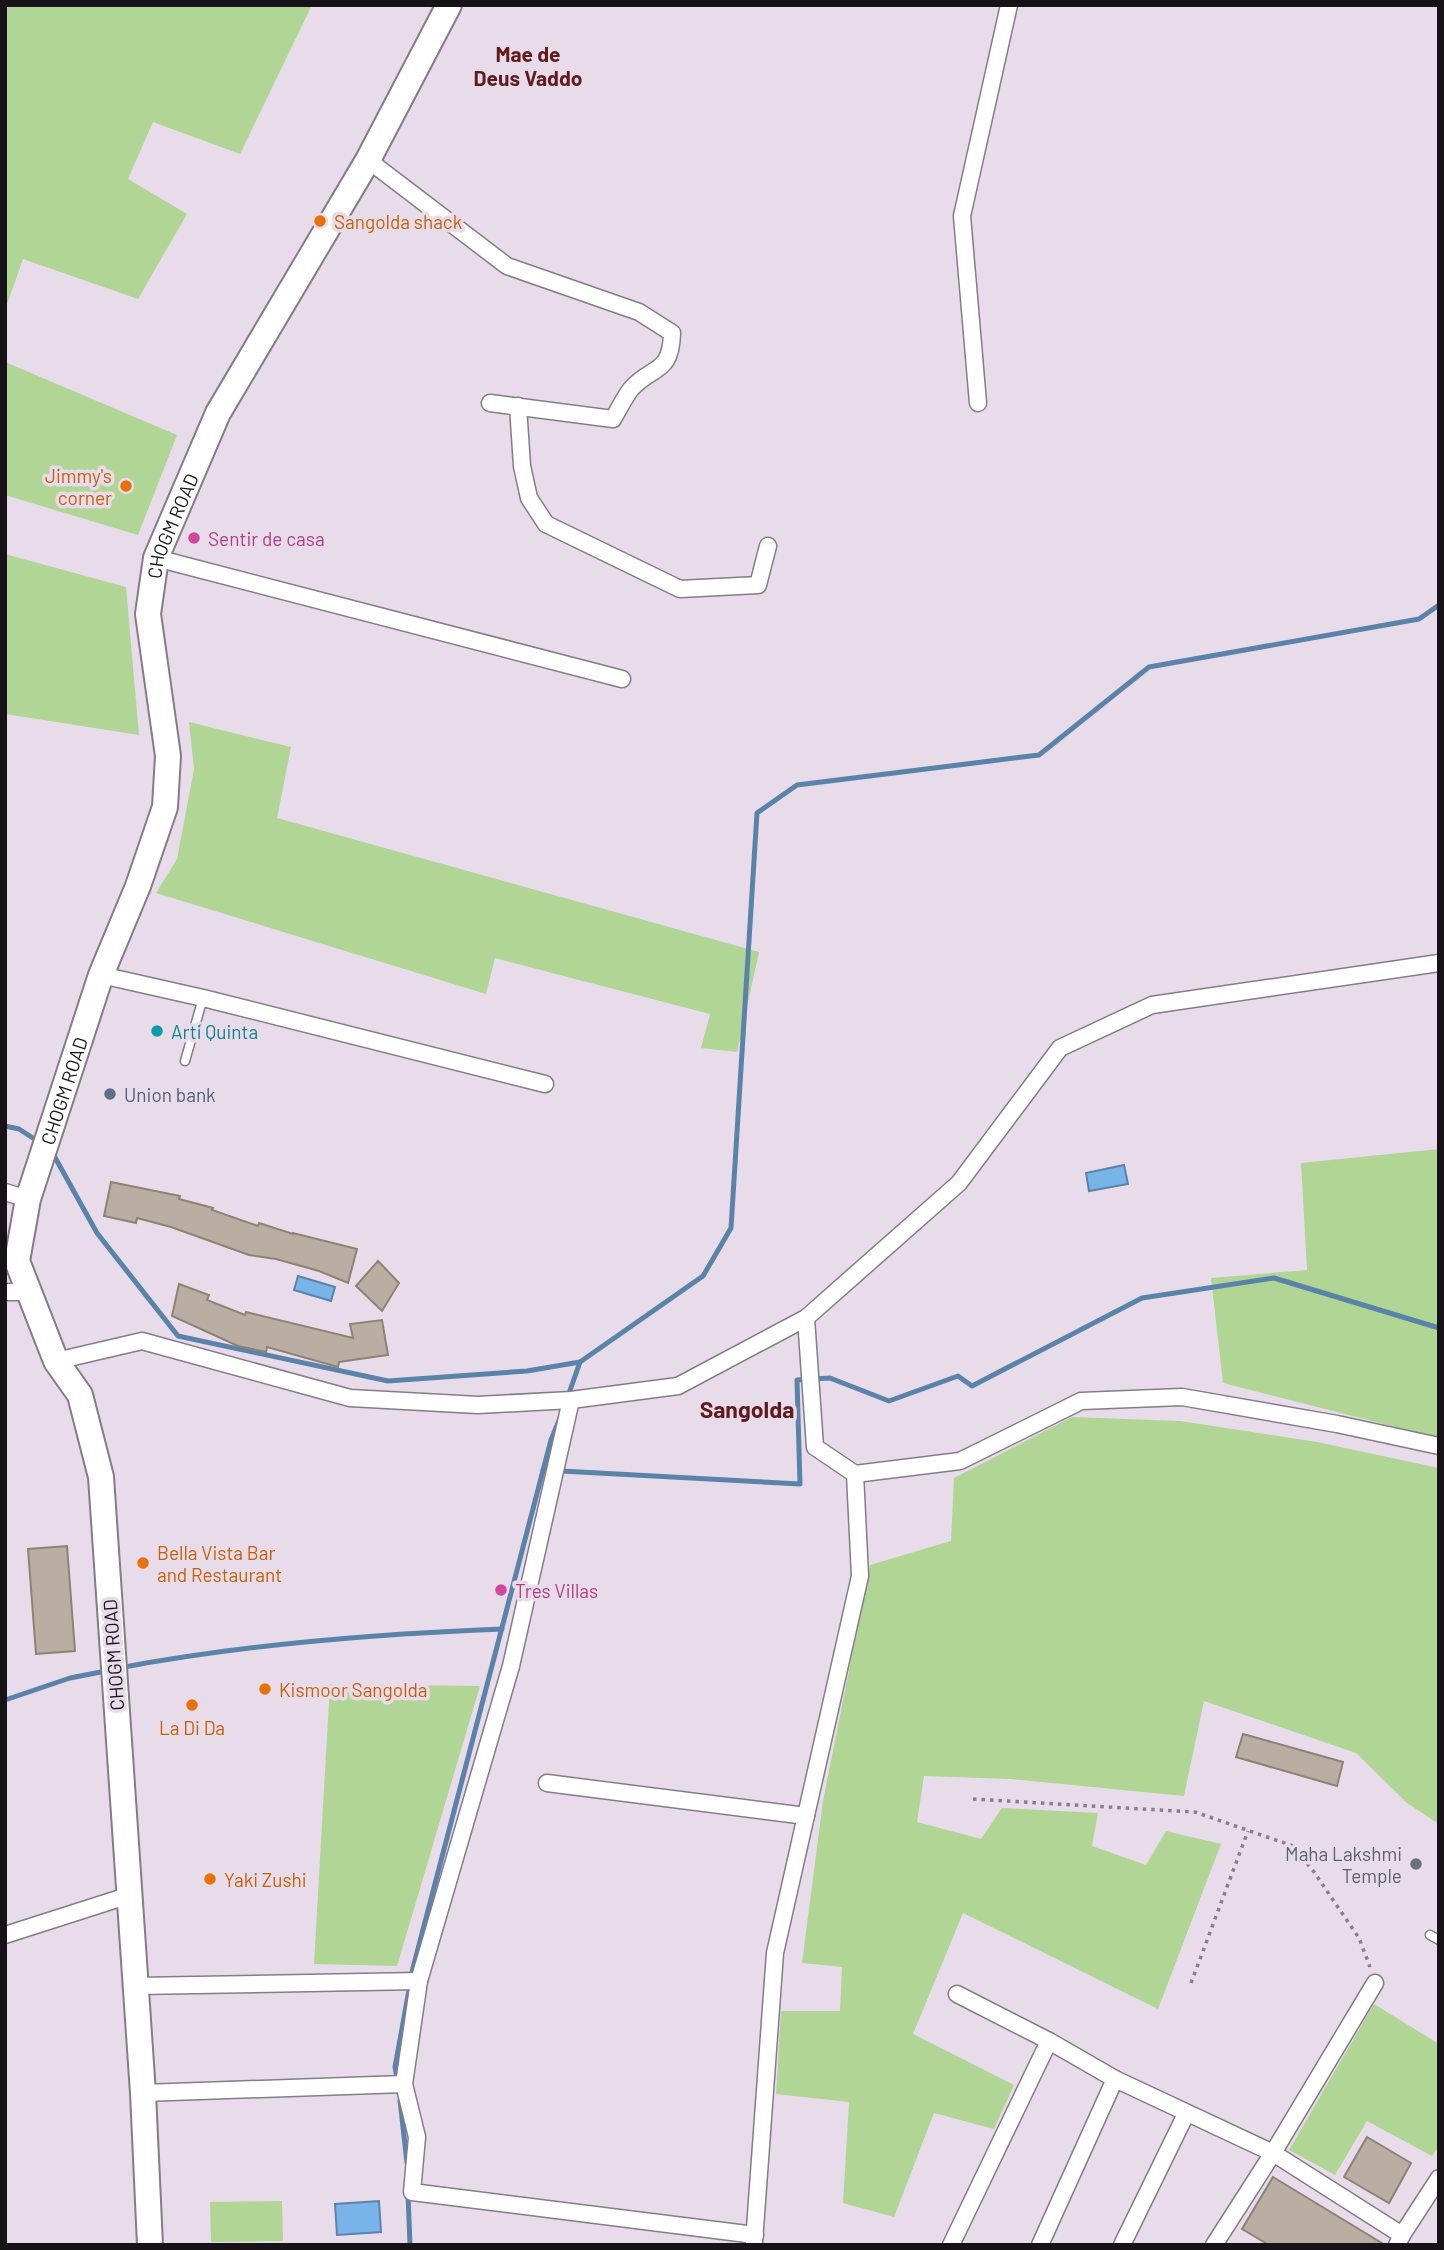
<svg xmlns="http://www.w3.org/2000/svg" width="1444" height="2250" font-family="Barlow,sans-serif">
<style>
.green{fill:#b0d595}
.water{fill:#78b4e8;stroke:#5b83a9;stroke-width:2}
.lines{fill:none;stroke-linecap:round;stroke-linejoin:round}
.stream{stroke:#5b83a9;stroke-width:5}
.building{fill:#b9aea1;stroke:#8d8276;stroke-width:2}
.service-casing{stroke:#867b88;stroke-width:11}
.minor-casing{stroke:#867b88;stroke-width:19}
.primary-casing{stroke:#867b88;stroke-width:28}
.path{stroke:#887f89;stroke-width:3.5;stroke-dasharray:3.5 5;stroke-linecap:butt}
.service{stroke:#fff;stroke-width:8}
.minor{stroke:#fff;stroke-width:16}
.primary{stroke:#fff;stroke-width:24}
.food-dot{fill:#e8710a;stroke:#e8dcea;stroke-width:2.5}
.hotel-dot{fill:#d1479c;stroke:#e8dcea;stroke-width:2.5}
.culture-dot{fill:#0f9aa8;stroke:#e8dcea;stroke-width:2.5}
.service-dot{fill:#5c6f8a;stroke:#e8dcea;stroke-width:2.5}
.worship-dot{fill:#6b7280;stroke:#e8dcea;stroke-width:2.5}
.labels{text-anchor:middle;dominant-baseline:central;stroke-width:7;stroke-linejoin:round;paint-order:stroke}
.food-label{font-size:19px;fill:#c56008;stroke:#e8dcea;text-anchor:start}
.street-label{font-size:19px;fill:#161217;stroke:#e8dcea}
.hotel-label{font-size:19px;fill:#b23c85;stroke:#e8dcea;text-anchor:start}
.culture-label{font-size:19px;fill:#0d838f;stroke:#e8dcea;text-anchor:start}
.service-label{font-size:19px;fill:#4e5e75;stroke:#e8dcea;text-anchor:start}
.worship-label{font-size:19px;fill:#5b616d;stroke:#e8dcea;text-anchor:end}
.neighbourhood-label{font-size:21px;font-weight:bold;fill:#601b1f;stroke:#e8dcea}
.quarter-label{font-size:23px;font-weight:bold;fill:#601b1f;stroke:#e8dcea}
</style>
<rect width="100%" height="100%" fill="#e8dcea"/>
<!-- green -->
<g class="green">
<path d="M5 5H312L240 154 153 122 128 179 187 214 138 299 23 259 5 310Z"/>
<path d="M5 362 177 435 138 535 5 495Z"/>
<path d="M5 554 126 587 139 735 5 714Z"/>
<path d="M189 722 291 747 277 818 759 952 737 1052 701 1048 710 1014 495 958 486 994 156 893 177 859 194 769Z"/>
<path d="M1439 1149V1438L1223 1383 1211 1278 1307 1270 1301 1163Z"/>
<path d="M1072 1417 1180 1421 1317 1442 1439 1468V1824L1407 1803 1356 1753 1204 1701 1184 1796 1011 1779 924 1776 917 1822 981 1839 1002 1808 1098 1813 1092 1846 1146 1865 1166 1831 1221 1844 1158 2009 963 1913 913 2034 1014 2085 994 2129 934 2113 894 2217 843 2203 849 2102 776 2094 781 2011H840L842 1967 802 1963 823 1801 870 1565 951 1541 954 1478Z"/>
<path d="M330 1684 480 1686 397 1966 314 1964Z"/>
<path d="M1374 2004 1439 2044V2146L1432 2156 1367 2121 1335 2175 1289 2150Z"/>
<path d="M282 2201 283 2241 211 2242 210 2202Z"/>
</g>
<!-- water -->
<g class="water">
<path d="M1124 1165 1128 1184 1089 1191 1086 1173Z"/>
<path d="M298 1276 335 1287 331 1301 294 1290Z"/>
<path d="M379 2201 381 2232 337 2235 335 2204Z"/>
</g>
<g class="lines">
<!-- stream -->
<g class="stream">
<path d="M5 1126 19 1129 39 1142"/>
<path d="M52 1152 97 1233 178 1336 388 1381 527 1371 580 1362 703 1276 731 1228 757 813 797 785 1039 755 1149 667 1419 619 1439 605"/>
<path d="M567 1399 580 1362"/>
<path d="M543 1470 800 1484 797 1380 830 1378 889 1401 958 1376 972 1386 1142 1298 1274 1278 1439 1328"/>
<path d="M119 1668C245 1644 374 1634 502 1629"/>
<path d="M5 1700 70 1678 106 1671"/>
<path d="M398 2083 395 2067 413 1968 551 1440 560 1418"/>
<path d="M400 2100 407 2163"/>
<path d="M408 2194 410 2245"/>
</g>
</g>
<!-- building -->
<g class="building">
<path d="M111 1182 180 1196 179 1199 213 1208 212 1210 258 1226 259 1223 293 1234V1233L357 1249 348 1283 319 1271 276 1259 249 1255 171 1227 137 1218 136 1223 104 1216Z"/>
<path d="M378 1261 399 1283 382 1311 356 1286Z"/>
<path d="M179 1284 209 1295 207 1300 245 1315 246 1312 353 1338 350 1324 382 1320 388 1355 339 1362 338 1367 267 1347 266 1352 238 1346 172 1316Z"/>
<path d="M67 1546 75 1651 36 1654 28 1549Z"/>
<path d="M1243 1734 1343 1762 1337 1786 1236 1757Z"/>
<path d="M1367 2137 1411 2163 1389 2203 1344 2177Z"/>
<path d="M1273 2177 1385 2245H1269L1242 2229Z"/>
</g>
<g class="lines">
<defs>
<g id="service">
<path d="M185 1061 203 998"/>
<path d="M1430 1935 1439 1940"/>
</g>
<g id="minor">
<path d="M368 160 507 266 639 312 672 333C671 375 652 365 631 389 624 398 619 409 613 419L490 403"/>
<path d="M978 403 962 216 1009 5"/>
<path d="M518 406 522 466 529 498 546 524 680 589 758 585 768 546"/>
<path d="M156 558 622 679"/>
<path d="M101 975 203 998 545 1084"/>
<path d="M5 1192 28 1199"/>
<path d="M5 1292H29"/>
<path d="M56 1361 142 1341 350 1398 478 1405 571 1400 678 1386 806 1318 959 1183 1060 1048 1152 1005 1439 963"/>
<path d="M571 1400 511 1666 419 1981 404 2084 417 2137 412 2192 755 2235"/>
<path d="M855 1474 960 1461 1081 1401 1182 1397 1337 1424 1439 1446"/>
<path d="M547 1783 806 1816"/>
<path d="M5 1935 130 1895"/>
<path d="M136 1986 419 1981"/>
<path d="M957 1994 1049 2041 1115 2079 1273 2153 1402 2235 1397 2245"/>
<path d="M143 2093 404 2084"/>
<path d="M1402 2235 1439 2178"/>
<path d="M754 2242 775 1953 860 1576 855 1474 815 1447 806 1318"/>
<path d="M951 2245 1049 2041"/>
<path d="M1040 2245 1115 2079"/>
<path d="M1122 2245 1186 2114"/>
<path d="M1214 2245 1273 2153 1375 1983"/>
</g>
<g id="primary">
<path id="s1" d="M150 2245 143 2093 101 1477 80 1395 56 1361 17 1261 28 1199 101 975 138 886 165 807 168 756 148 614 156 558 218 413 368 160 449 5"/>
</g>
</defs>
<!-- service casing -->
<use href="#service" class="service-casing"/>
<!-- minor casing -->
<use href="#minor" class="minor-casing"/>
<!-- primary casing -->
<use href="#primary" class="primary-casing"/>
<!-- path -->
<g class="path">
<path d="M973 1799 1195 1812 1293 1846 1314 1872 1359 1938 1370 1967"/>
<path d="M1191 1983 1248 1831"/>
</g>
<!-- service -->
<use href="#service" class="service"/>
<!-- minor -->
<use href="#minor" class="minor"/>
<!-- primary -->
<use href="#primary" class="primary"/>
</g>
<!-- markers -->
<g class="food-dot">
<circle cx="320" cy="221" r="7"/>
<circle cx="126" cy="486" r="7"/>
<circle cx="143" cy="1563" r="7"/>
<circle cx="265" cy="1689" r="7"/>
<circle cx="192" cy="1705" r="7"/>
<circle cx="210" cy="1879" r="7"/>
</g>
<g class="hotel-dot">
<circle cx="194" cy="538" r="7"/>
<circle cx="501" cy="1590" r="7"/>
</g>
<circle class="culture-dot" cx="157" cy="1031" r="7"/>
<circle class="service-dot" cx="110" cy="1094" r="7"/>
<circle class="worship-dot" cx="1416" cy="1864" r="7"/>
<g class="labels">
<!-- food labels -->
<g class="food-label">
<text x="334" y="221">Sangolda shack</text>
<text x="112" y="475" text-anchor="end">Jimmy's<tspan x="112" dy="22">corner</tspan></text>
<text x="157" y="1552">Bella Vista Bar<tspan x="157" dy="22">and Restaurant</tspan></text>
<text x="279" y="1689">Kismoor Sangolda</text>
<text x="192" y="1727" text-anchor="middle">La Di Da</text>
<text x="224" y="1879">Yaki Zushi</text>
</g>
<!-- street labels -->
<g class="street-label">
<text stroke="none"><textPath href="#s1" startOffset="1768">CHOGM ROAD</textPath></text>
<text stroke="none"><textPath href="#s1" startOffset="1180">CHOGM ROAD</textPath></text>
<text transform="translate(113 1655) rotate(-94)">CHOGM ROAD</text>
</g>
<!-- hotel labels -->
<g class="hotel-label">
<text x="208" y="538">Sentir de casa</text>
<text x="515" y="1590">Tres Villas</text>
</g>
<!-- culture labels -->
<g class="culture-label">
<text x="171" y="1031">Arti Quinta</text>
</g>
<!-- service labels -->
<g class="service-label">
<text x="124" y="1094">Union bank</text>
</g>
<!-- worship labels -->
<g class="worship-label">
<text x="1402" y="1853">Maha Lakshmi<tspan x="1402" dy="22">Temple</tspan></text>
</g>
<!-- neighbourhood labels -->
<g class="neighbourhood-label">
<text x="528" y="53">Mae de<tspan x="528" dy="24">Deus Vaddo</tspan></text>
</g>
<!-- quarter labels -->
<g class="quarter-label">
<text x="747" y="1409">Sangolda</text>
</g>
</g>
<!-- border -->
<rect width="1444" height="2250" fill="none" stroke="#161217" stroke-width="14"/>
</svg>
